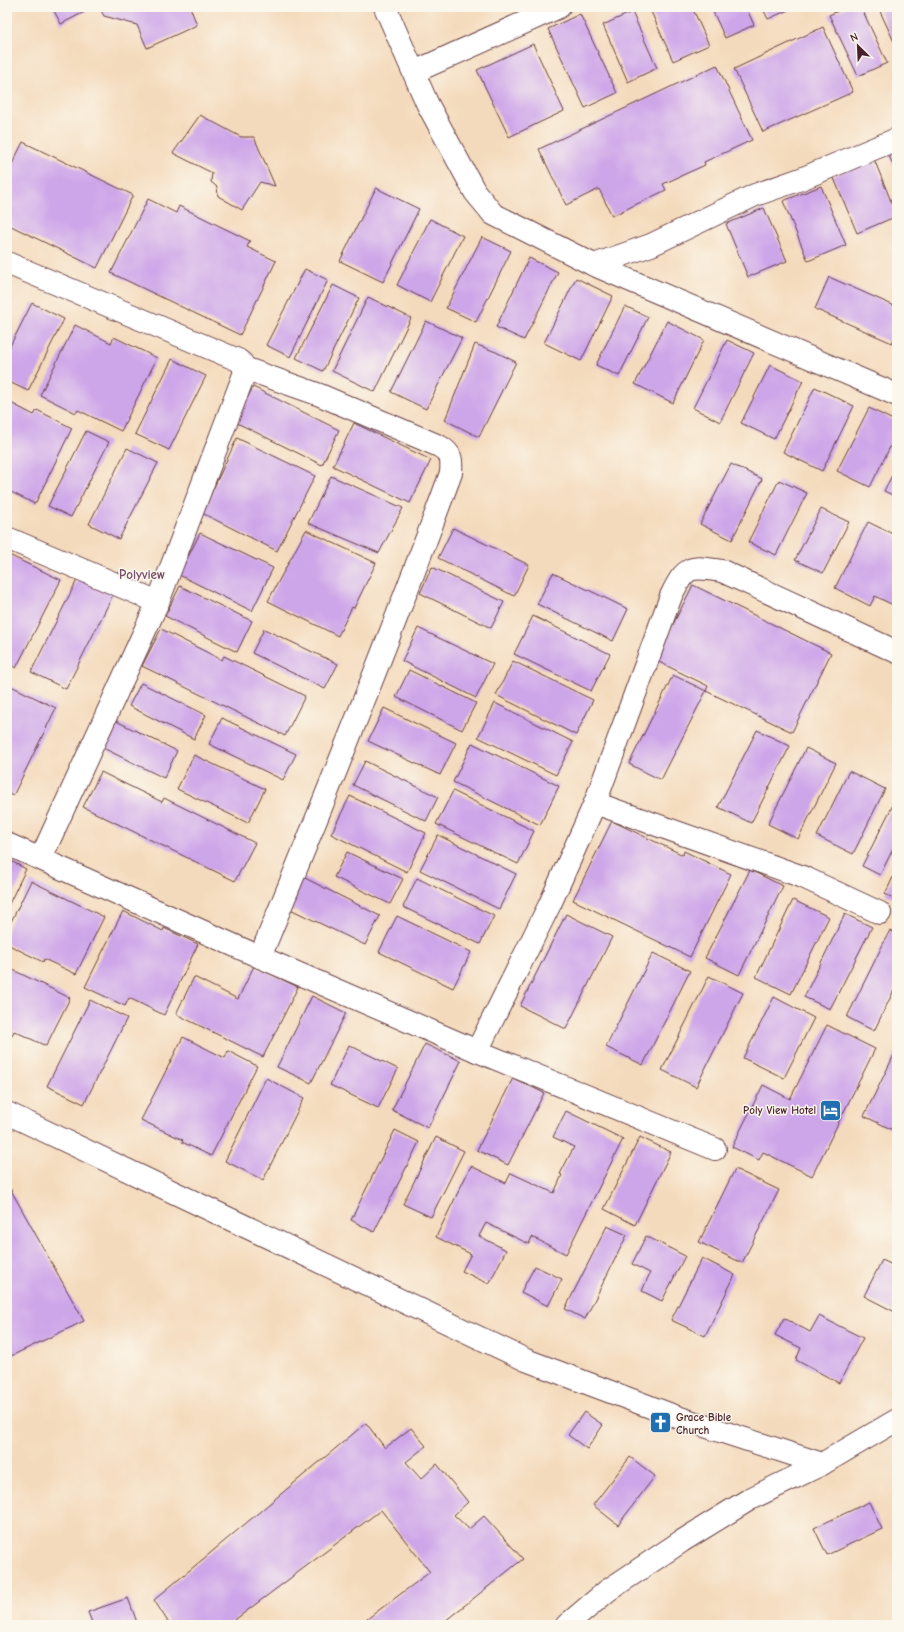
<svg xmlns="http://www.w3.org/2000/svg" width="904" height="1632" font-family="'Comic Neue',sans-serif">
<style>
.building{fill:#cda5e9}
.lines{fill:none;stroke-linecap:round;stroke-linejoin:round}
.minor-casing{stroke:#643b41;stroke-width:24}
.minor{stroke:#fff;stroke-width:22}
.labels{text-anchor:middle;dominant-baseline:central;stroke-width:3;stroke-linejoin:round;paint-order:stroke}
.poi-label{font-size:11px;font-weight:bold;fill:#4a1f2b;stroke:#fbf7ec;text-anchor:end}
.quarter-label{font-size:13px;font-weight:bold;fill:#784e6e;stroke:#fbf7ec}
</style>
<rect width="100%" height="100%" fill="#fbf7ec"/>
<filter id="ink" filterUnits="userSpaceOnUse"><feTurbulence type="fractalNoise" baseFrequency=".025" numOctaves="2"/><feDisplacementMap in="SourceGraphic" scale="8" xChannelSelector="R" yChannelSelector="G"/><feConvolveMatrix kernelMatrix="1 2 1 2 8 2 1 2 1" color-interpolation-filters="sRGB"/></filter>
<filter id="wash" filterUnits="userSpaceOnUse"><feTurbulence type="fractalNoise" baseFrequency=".012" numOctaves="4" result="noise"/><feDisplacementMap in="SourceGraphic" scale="16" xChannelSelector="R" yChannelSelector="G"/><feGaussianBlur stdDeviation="0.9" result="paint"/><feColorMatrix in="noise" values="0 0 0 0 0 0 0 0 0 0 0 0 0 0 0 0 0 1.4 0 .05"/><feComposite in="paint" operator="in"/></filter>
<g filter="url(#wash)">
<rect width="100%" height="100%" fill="#f4dabc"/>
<g id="blocks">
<!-- building -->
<g class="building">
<path d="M52 7H94L61 24Z"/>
<path d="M99 7H190L197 25 147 48 137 25 104 16Z"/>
<path d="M649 7H692L709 45 673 61Z"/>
<path d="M711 7H746L754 25 725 38Z"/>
<path d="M762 7H795L768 19Z"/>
<path d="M847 7H861L887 63 858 76 829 15Z"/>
<path d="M878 7H897V48Z"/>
<path d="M632 12 657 68 628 82 603 25Z"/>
<path d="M580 14 617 93 585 108 548 29Z"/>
<path d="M823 27 853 92 763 132 734 69Z"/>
<path d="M533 44 564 111 509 137 477 70Z"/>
<path d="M717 65 752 140 704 162 705 165 663 184 666 190 612 216 599 189 566 205 539 149Z"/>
<path d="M200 115 241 137H254L275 186 260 182 242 210 218 196 217 187 211 182 212 173 173 153Z"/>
<path d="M7 139 11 141 7 148Z"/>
<path d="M23 142 133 195 97 268 7 224V174Z"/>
<path d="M897 152V173L889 156Z"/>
<path d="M874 159 897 216 857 233 833 176Z"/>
<path d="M821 186 846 245 808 261 783 201Z"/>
<path d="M376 188 419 209 383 282 340 261Z"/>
<path d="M148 199 176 213 179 206 250 241 247 247 276 261 240 335 111 273Z"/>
<path d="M764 208 787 261 748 277 726 224Z"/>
<path d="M430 219 463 236 430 302 397 285Z"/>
<path d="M482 237 511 251 476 322 446 308Z"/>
<path d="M529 258 558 272 524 340 496 327Z"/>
<path d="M305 269 328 280 290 357 266 345Z"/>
<path d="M829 277 897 307V333L892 343 815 309Z"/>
<path d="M576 278 613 296 581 361 544 343Z"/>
<path d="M333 285 359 298 323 371 296 358Z"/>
<path d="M368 297 411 318 375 392 332 371Z"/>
<path d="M32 303 64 319 28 391 7 381V347L9 348Z"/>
<path d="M625 306 648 317 619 376 596 365Z"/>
<path d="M426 321 462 338 426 409 391 392Z"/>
<path d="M667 321 704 340 673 403 635 384Z"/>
<path d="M75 325 111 343 114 337 157 358 121 431 78 410 76 413 40 395Z"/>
<path d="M727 340 754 353 720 422 693 408Z"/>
<path d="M475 344 496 352 516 362 479 437 445 420Z"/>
<path d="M172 359 206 376 169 450 135 434Z"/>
<path d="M770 365 803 381 774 439 741 423Z"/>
<path d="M253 387 339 430 322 465 235 422Z"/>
<path d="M815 387 854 406 822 471 783 452Z"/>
<path d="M7 401 34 415 37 410 72 428 35 504 7 490Z"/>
<path d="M869 408 897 422V433L870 487 837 471Z"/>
<path d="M354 423 431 460 410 503 333 466Z"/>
<path d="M86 431 109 442 71 517 48 506Z"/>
<path d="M237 438 315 476 277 551 202 513Z"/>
<path d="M127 448 158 463 119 539 89 524Z"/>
<path d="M731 464 762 479 732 540 700 524Z"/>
<path d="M897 466V497L884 491Z"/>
<path d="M331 476 403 508 379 553 308 523Z"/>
<path d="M779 480 807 493 776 555 748 542Z"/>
<path d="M821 509 849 522 823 573 795 560Z"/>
<path d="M868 522 897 536V607L875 596 870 606 835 588Z"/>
<path d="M453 528 529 565 514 596 438 558Z"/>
<path d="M306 530 376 563 354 608 352 607 338 636 268 601Z"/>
<path d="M200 533 273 568 252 611 179 575Z"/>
<path d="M7 554 61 580 16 668 7 663Z"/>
<path d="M432 567 504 602 491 628 420 593Z"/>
<path d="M553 573 628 609 613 641 537 604Z"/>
<path d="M79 576 114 593 66 689 31 672Z"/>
<path d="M693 585 831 653 792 732 706 691 708 686 655 660Z"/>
<path d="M180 586 252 621 237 652 165 616Z"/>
<path d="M533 616 610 654 591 691 514 654Z"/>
<path d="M418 628 493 664 476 698 402 661Z"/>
<path d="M161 629 222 660 224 656 305 696 285 736 142 666Z"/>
<path d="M264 629 338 664 325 689 252 653Z"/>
<path d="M513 661 593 700 576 735 496 695Z"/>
<path d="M409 670 476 703 462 730 396 697Z"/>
<path d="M673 675 706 691 661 780 629 764Z"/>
<path d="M141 683 206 715 194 739 129 706Z"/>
<path d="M7 684 56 708 13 796 7 793Z"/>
<path d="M495 703 573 742 556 775 478 737Z"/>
<path d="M384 708 456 743 440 775 368 741Z"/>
<path d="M222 718 296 754 283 780 209 744Z"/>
<path d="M114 720 177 751 164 778 101 747Z"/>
<path d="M757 730 790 746 751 823 718 807Z"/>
<path d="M472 743 559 786 540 825 453 782Z"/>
<path d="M806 748 836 763 798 839 768 824Z"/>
<path d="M194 755 265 789 248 823 177 789Z"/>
<path d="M365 761 438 797 426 821 353 785Z"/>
<path d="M849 771 885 789 853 854 817 836Z"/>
<path d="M101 772 162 802 164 798 255 843 235 881 83 807Z"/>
<path d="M453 791 534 831 518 864 436 824Z"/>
<path d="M350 796 426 833 407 872 331 834Z"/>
<path d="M897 797V841L880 875 862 866Z"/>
<path d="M612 821 683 855 684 851 731 874 690 957 573 900Z"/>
<path d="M438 835 516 874 499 909 420 870Z"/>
<path d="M347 852 403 879 390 904 334 877Z"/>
<path d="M9 860 26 869 7 908V864Z"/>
<path d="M897 869V900L885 894Z"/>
<path d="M750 870 783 886 739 975 705 958Z"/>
<path d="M301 876 380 916 365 945 286 907Z"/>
<path d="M417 878 494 916 480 944 403 907Z"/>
<path d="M31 881 104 917 76 974 44 959 43 962 7 944V930Z"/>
<path d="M793 900 829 917 791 994 756 977Z"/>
<path d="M123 911 163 931 164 928 198 944 164 1015 129 998 125 1006 85 987Z"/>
<path d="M566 914 612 937 566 1029 520 1006Z"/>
<path d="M845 914 872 927 830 1009 804 997Z"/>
<path d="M397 916 471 952 453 988 379 952Z"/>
<path d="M890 930 897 934V984L874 1031 847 1017Z"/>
<path d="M653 953 690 971 643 1065 606 1047Z"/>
<path d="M254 966 298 987 263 1057 176 1014 194 977 238 999Z"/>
<path d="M7 967 70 998 46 1046 14 1031 7 1045Z"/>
<path d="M709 976 743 993 696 1087 662 1070Z"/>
<path d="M312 996 346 1013 311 1083 277 1067Z"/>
<path d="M774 997 814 1018 784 1078 743 1058Z"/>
<path d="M90 1000 127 1018 84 1104 47 1086Z"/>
<path d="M827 1025 875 1049 812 1176 763 1152 759 1160 732 1147 763 1085 790 1099Z"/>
<path d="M183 1037 225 1058 228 1051 257 1066 211 1156 182 1142 183 1140 141 1120Z"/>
<path d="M425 1044 461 1061 428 1128 392 1110Z"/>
<path d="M349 1045 398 1069 378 1108 330 1085Z"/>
<path d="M897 1049V1132L864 1116Z"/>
<path d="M266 1078 304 1098 263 1180 225 1161Z"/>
<path d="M513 1078 544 1093 508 1165 477 1150Z"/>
<path d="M566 1111 623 1139 566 1254 532 1237 529 1244 486 1223 479 1236 506 1250 489 1284 462 1271 471 1254 436 1237 471 1166 506 1183 511 1173 554 1193 562 1175 560 1174 574 1147 553 1137Z"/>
<path d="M395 1130 419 1142 374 1232 351 1220Z"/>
<path d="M436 1137 464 1151 431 1217 403 1204Z"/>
<path d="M640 1137 671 1152 635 1225 604 1209Z"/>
<path d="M735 1169 779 1190 742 1263 699 1242Z"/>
<path d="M7 1183 84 1321 11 1356 7 1349Z"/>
<path d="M607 1226 627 1235 585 1319 565 1309Z"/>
<path d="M646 1236 685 1256 662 1301 642 1291 650 1273 632 1264Z"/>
<path d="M702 1258 735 1275 705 1336 671 1320Z"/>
<path d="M882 1260 897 1267V1313L864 1296Z"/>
<path d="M535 1266 562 1279 548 1306 521 1292Z"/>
<path d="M819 1316 863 1338 839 1383 796 1360 801 1348 775 1335 784 1318 810 1332Z"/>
<path d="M584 1412 603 1425 587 1449 568 1435Z"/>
<path d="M366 1423 385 1448 411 1428 426 1446 406 1462 421 1479 437 1464 468 1502 454 1515 469 1529 484 1516 523 1559 440 1625H359L430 1572 381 1510 228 1625H170L154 1600Z"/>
<path d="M630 1457 655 1476 618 1525 593 1505Z"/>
<path d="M869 1502 882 1529 827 1555 814 1528Z"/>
<path d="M128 1598 138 1625H93L88 1612Z"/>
</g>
</g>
</g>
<g filter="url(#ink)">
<use href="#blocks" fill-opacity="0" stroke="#643b41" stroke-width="1"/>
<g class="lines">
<defs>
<g id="minor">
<path d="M385 7 427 103 475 192 493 214 594 265 897 395"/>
<path d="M414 72 559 7"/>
<path d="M7 263 238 360 242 363 245 372 158 602 41 858"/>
<path d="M594 265 651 245 755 195 801 179 897 139"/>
<path d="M244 368 320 395 439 446C452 453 452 460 451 473 391 636 326 797 260 957"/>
<path d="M7 538 158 602"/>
<path d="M595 803 803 877 880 913"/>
<path d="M7 844 260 957 477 1051 715 1149"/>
<path d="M477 1051 550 904 595 803 671 596C686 565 690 566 722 571L897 652"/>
<path d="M7 1113 526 1360 677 1417 822 1464"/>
<path d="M567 1625 607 1591 682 1541 750 1499 822 1464 897 1420"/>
</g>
</defs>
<!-- minor casing -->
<use href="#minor" class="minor-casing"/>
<!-- minor -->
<use href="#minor" class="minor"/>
</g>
</g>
<!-- icons -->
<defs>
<symbol id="hotel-square" viewBox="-11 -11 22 22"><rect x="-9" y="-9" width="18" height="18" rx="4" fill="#1f6fb2" stroke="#fbf7ec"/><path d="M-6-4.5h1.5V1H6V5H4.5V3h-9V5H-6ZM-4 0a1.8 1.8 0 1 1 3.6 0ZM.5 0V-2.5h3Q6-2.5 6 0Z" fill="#fff"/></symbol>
<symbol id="church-square" viewBox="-11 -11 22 22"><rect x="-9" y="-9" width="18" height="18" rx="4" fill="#1f6fb2" stroke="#fbf7ec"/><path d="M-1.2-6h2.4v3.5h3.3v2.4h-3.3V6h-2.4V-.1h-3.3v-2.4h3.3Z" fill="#fff"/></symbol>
</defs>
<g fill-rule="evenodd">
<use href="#hotel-square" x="818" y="1098" width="25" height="25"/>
<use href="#church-square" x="648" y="1410" width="25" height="25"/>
</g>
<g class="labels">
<!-- poi labels -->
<g class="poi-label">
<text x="816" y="1110">Poly View Hotel</text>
<text x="676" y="1417" text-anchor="start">Grace Bible<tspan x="676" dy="13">Church</tspan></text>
</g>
<!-- quarter labels -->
<g class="quarter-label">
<text x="142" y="574">Polyview</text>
</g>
</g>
<!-- margin -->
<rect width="904" height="1632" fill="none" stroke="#fbf7ec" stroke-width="24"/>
<!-- north arrow -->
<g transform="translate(858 46) rotate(336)" stroke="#fbf7ec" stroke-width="3" paint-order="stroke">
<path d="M0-3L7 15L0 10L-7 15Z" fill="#4a1f2b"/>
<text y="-6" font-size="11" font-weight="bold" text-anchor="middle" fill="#4a1f2b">N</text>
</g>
</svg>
